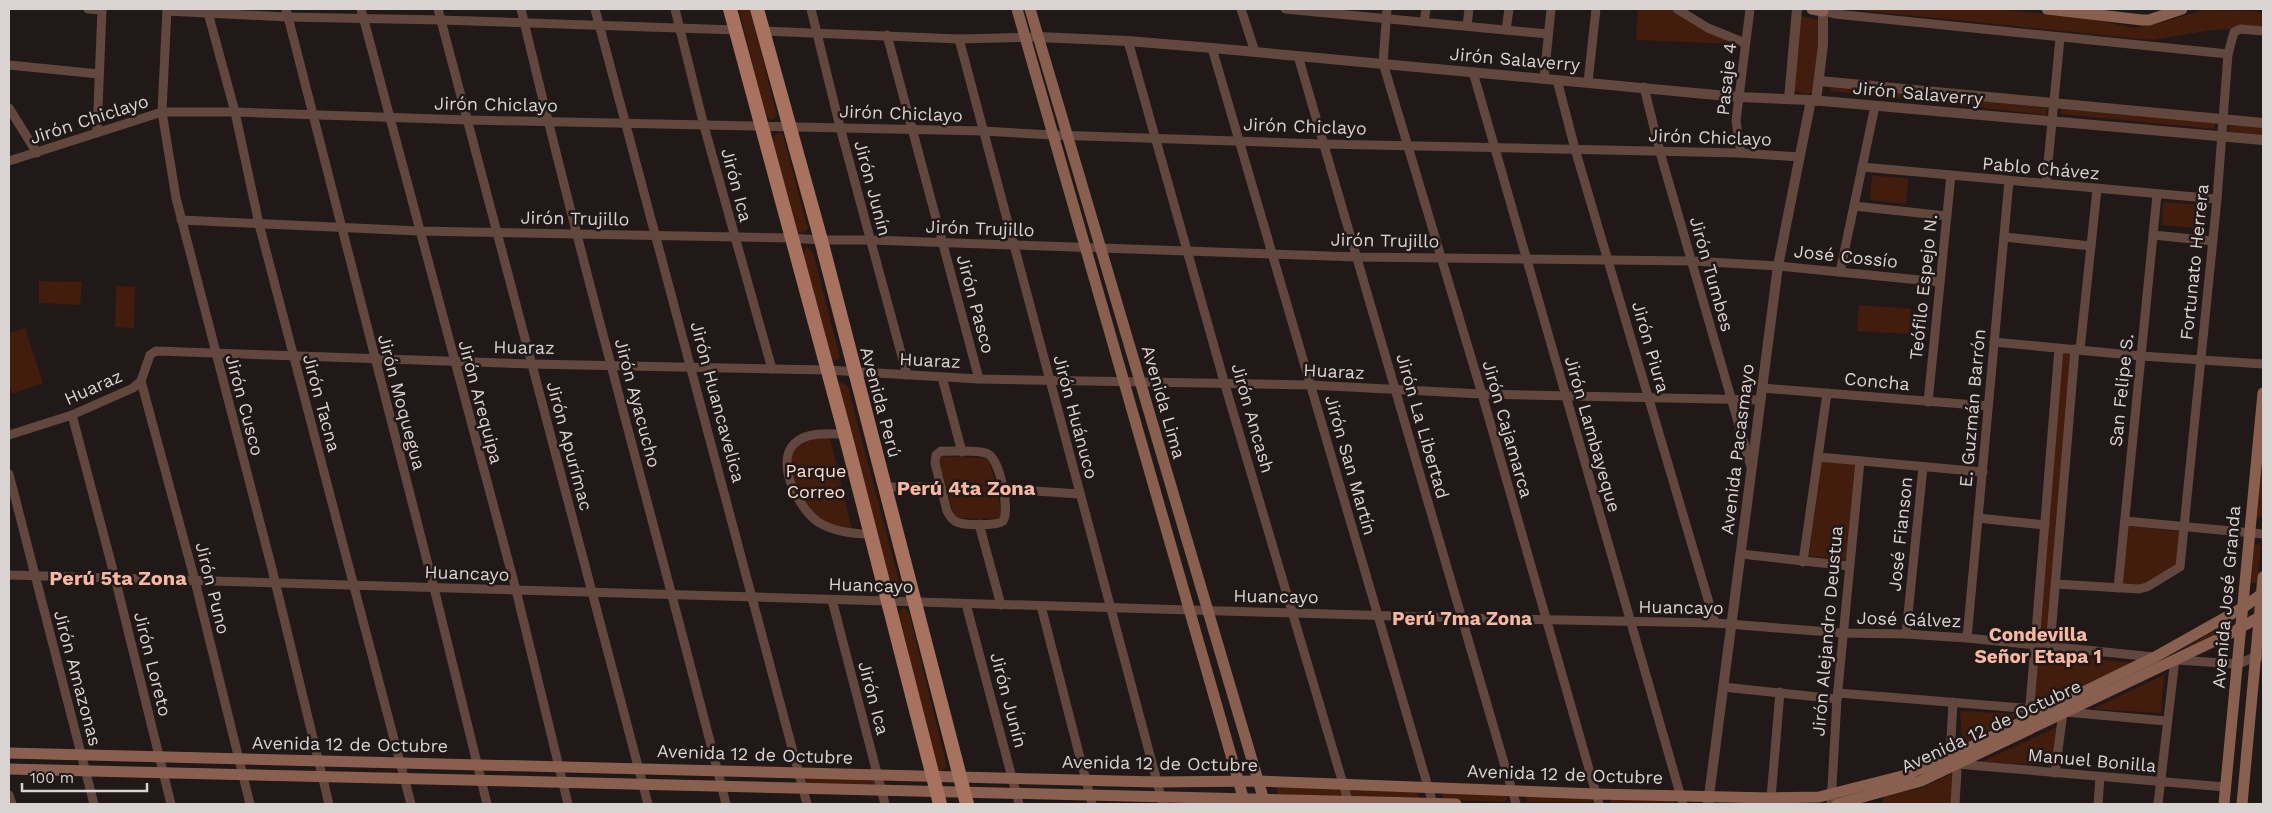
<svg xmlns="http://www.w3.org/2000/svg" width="2272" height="813" font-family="'Work Sans',sans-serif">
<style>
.green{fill:#421c0d}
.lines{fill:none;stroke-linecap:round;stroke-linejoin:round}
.minor{stroke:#61473e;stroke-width:9}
.tertiary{stroke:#61473e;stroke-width:10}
.secondary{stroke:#896050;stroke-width:11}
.primary{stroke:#a7735f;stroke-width:14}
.labels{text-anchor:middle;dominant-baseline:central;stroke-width:5;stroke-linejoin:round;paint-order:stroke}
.street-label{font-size:18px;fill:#d9d3d1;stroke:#211917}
.park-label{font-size:18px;fill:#ffd9cb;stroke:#211917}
.neighbourhood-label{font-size:19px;font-weight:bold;fill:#f6b8a0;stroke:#211917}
.quarter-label{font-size:20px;font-weight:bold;fill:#f6b8a0;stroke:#211917}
</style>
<rect width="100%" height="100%" fill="#211917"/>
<!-- green -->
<g class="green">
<path d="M739 9H750L777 116 772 120 766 117Z"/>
<path d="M1638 9H1669L1732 44 1636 40Z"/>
<path d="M1846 9H1997L2088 18 2133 28 2164 22 2202 10 2255 11 2263 13V27L2212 30 2151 40Z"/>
<path d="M1801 16 1822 21 1816 92 1805 94 1793 90Z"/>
<path d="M1831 85 2047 108V115L1831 91Z"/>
<path d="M2062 108 2215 123V129L2060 114Z"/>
<path d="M2229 124 2263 127V135L2228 132Z"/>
<path d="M780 132 783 135 808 229 803 233 797 232 773 140 774 136Z"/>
<path d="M1872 175 1908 179 1906 204 1870 200Z"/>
<path d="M2163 202 2207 205 2205 229 2162 225Z"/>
<path d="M807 247 813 252 840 358 832 362 803 254Z"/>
<path d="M39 281 82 282 80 305 39 303Z"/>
<path d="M116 286 135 287 134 328 115 327Z"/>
<path d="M1859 305 1911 309 1909 334 1857 331Z"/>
<path d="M25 328 43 383 12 394 9 383V333Z"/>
<path d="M2061 350 2072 352 2048 639H2040Z"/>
<path d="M842 382 848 387 902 592 897 596 891 593 839 385Z"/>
<path d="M811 438H830L852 530C835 528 816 521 804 507 800 502 798 492 796 485 787 460 786 451 811 438Z"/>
<path d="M2263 451V518L2257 517Z"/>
<path d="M941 456 984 458 990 462 1002 514 999 519 960 518 954 515 939 460Z"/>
<path d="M1822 459 1857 463 1848 560 1809 556Z"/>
<path d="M2129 526 2182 532 2177 565 2142 586H2125L2123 583Z"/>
<path d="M2254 544 2261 545 2257 583H2251Z"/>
<path d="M903 607 909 613 947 767 941 771 936 768 899 614Z"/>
<path d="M2230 621 2231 628 2184 650 2185 648Z"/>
<path d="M2038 652 2131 663 2046 705 2035 701Z"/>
<path d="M2164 675 2161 713 2092 709Z"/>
<path d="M1960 711 2021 714 1962 744Z"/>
<path d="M2059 726 2053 765 1981 762Z"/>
<path d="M1955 772 1954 804H1883V796L1922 788Z"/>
<path d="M806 774 876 776 878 786 807 784Z"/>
<path d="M1276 787 1417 791 1419 799 1278 794Z"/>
<path d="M1442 792 1506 794 1508 797 1505 802 1443 800Z"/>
<path d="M1526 796 1591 799V802H1527Z"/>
<path d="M1610 798 1674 800 1675 804H1611Z"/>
</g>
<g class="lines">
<!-- minor -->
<g class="minor">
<path d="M88 9 102 10"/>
<path d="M167 9 162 112 176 198 272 569 329 804"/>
<path d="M207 9 235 112 259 224 411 804"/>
<path d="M286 9 434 588 487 804"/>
<path d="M361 9 516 590 568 804"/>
<path d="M438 9 648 804"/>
<path d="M521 9C584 275 659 539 726 804"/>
<path d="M595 9 807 804"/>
<path d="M675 9 704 126 772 369"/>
<path d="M811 9 840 127 907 375"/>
<path d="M1241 9 1255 52"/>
<path d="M1285 9 1548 34"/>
<path d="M1387 9 1383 63 1482 394 1599 804"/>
<path d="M1677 9 1708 28 1745 43"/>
<path d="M167 11 287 17 441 20 736 30"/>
<path d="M1823 11 1835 14 2228 54"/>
<path d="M1424 22 1426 9"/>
<path d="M1467 26 1469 9"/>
<path d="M1506 30 1509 9"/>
<path d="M762 31 959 39 1039 37"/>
<path d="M887 35 979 379"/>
<path d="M959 39 1163 804"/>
<path d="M1128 41 1225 385 1349 804"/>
<path d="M1212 48 1433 804"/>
<path d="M1298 56 1516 804"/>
<path d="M9 65 99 74"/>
<path d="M1473 72 1683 804"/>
<path d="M1544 79 1551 9"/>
<path d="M1557 80 1575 149 1715 623"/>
<path d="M1588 82 1596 9"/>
<path d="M1644 87 1660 152 1751 467"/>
<path d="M9 108 37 153"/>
<path d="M97 133 102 9"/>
<path d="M1741 153 1736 121 1750 9"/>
<path d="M9 161 162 112H235L468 120 983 131 1053 135 1323 144 1741 153 1799 157"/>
<path d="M1862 167 2217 199"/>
<path d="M2046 184 2060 38"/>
<path d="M1854 206 1947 216"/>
<path d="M181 220 419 231 791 238 821 240H871L1358 257 1692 261 1778 266 1940 282"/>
<path d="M2153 235 2212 241"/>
<path d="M2004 237 2091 246"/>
<path d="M1840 272 1875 106"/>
<path d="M1994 342 2141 356 2263 364"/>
<path d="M2080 350 2097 189"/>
<path d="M942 377 962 452"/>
<path d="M141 381 195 581 250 804"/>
<path d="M1762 388 1988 406"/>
<path d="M1928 402 1951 175"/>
<path d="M72 415 115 578 171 804"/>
<path d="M845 434C830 434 812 432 799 440 771 457 798 508 818 522 834 532 852 534 870 534"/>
<path d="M9 435 72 415 133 388 141 381 150 355 156 351 531 364 827 370 979 379 1311 385 1482 394 1761 400"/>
<path d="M941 451C952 452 978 449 988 454 1000 460 1010 510 1003 521 997 526 962 526 955 521 951 519 949 515 947 511L935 463 936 455Z"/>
<path d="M1818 457 1983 472"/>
<path d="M9 474 94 804"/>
<path d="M884 487H941"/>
<path d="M1003 489 1080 494"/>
<path d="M1978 518 2045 525"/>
<path d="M2125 521 2263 534"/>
<path d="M979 524 1001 605"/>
<path d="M1741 554 1849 566"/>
<path d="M1803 562 1827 393"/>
<path d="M9 575 1461 618 1715 623 1842 633 1906 634 1967 638 2154 657"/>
<path d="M2056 584 2139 589 2147 587 2180 567 2217 199 2228 54 2234 32 2240 29 2263 31"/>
<path d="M2118 588 2157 195"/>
<path d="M832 600 885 804"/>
<path d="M966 604 1019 804"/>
<path d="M1041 606 1092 804"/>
<path d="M1906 634 1923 467"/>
<path d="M1967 638 2009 181"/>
<path d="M2050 647 2075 349"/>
<path d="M2177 660 2238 664 2257 656H2263"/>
<path d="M1723 687 1837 699"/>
<path d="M1838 693 2034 709"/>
<path d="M1953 702 1950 757 1957 772 1955 804"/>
<path d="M2065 712 2166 721"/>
<path d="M2029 718 2059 348"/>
<path d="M1957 764 2225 787"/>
<path d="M2055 773 2063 712"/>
<path d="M9 795 12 804"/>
<path d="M1771 798 1780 692"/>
<path d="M1831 804 1837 699 1860 461"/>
<path d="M2098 804 2100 777"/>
<path d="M2158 804 2175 659"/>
</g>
<!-- tertiary -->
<g class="tertiary">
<path d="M1039 37 1128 41 1212 48 1738 97 1811 100 2263 140"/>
<path d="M1820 81 2263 123"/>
<path d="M1789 99 1797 9"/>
<path d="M1816 101 1823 45V11"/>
<path d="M1708 804 1778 266 1811 100"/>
</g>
<!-- secondary -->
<g class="secondary">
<path d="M1017 9 1245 804"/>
<path d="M1030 9 1265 804"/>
<path d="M1812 9 1823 11V9"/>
<path d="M2047 9 2142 20H2149L2182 9"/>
<path d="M9 753 1157 782 1258 781 1596 794 1771 798 1819 797 1906 775 1950 757 2155 657 2244 607 2263 593"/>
<path d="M9 769 1456 804"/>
<path d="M1837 804 1921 781 2231 633 2263 615"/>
<path d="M2224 804 2263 393"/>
<path d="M2242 804 2263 577"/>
</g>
<!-- primary -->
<g class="primary">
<path d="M730 9 845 434 940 804"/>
<path d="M757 9 821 240 967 804"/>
</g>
</g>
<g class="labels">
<!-- street labels -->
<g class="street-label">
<text transform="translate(1515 59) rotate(5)">Jirón Salaverry</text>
<text transform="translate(1726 79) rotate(-84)">Pasaje 4</text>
<text transform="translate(1918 93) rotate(5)">Jirón Salaverry</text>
<text transform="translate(496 104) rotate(1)">Jirón Chiclayo</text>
<text transform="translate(901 113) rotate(2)">Jirón Chiclayo</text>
<text transform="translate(89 119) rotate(-18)">Jirón Chiclayo</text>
<text transform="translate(1305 126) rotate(2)">Jirón Chiclayo</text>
<text transform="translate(1710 137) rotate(2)">Jirón Chiclayo</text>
<text transform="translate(2041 168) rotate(5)">Pablo Chávez</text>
<text transform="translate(737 185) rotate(75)">Jirón Ica</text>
<text transform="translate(873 188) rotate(75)">Jirón Junín</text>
<text transform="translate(575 218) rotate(1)">Jirón Trujillo</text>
<text transform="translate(980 228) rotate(2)">Jirón Trujillo</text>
<text transform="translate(1385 240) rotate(1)">Jirón Trujillo</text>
<text transform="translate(1846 256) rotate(6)">José Cossío</text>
<text transform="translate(2194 262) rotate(-84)">Fortunato Herrera</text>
<text transform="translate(1712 274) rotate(74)">Jirón Tumbes</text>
<text transform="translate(1923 287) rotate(-84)">Teófilo Espejo N.</text>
<text transform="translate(976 304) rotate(75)">Jirón Pasco</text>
<text transform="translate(524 347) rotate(1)">Huaraz</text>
<text transform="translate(1651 347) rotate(74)">Jirón Piura</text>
<text transform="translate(930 360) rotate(3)">Huaraz</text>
<text transform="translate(1334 371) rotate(3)">Huaraz</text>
<text transform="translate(1877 381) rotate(5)">Concha</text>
<text transform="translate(93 387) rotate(-24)">Huaraz</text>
<text transform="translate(2121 390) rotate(-84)">San Felipe S.</text>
<text transform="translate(402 402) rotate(75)">Jirón Moquegua</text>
<text transform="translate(481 402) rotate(75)">Jirón Arequipa</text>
<text transform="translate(718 402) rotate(75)">Jirón Huancavelica</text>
<text transform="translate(881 402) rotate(75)">Avenida Perú</text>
<text transform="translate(1164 402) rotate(74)">Avenida Lima</text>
<text transform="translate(322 403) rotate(75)">Jirón Tacna</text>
<text transform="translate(638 403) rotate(75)">Jirón Ayacucho</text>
<text transform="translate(245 405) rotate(75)">Jirón Cusco</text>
<text transform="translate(1972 408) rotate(-85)">E. Guzmán Barrón</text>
<text transform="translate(1076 417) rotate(75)">Jirón Huánuco</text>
<text transform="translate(1253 418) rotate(74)">Jirón Ancash</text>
<text transform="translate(1423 426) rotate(74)">Jirón La Libertad</text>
<text transform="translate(1508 429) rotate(74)">Jirón Cajamarca</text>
<text transform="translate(1593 434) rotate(74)">Jirón Lambayeque</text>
<text transform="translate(570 446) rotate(75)">Jirón Apurímac</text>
<text transform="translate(1737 449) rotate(-83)">Avenida Pacasmayo</text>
<text transform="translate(1351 465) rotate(74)">Jirón San Martín</text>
<text transform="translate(1900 534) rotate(-84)">José Fianson</text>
<text transform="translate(467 573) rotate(2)">Huancayo</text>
<text transform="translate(871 585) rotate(2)">Huancayo</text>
<text transform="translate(213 588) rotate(76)">Jirón Puno</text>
<text transform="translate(1276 596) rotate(1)">Huancayo</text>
<text transform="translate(2226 597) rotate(-85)">Avenida José Granda</text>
<text transform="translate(1681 607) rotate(1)">Huancayo</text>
<text transform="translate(1909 619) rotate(2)">José Gálvez</text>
<text transform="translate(1827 631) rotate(-85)">Jirón Alejandro Deustua</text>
<text transform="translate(153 664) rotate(76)">Jirón Loreto</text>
<text transform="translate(78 678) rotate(75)">Jirón Amazonas</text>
<text transform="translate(874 698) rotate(75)">Jirón Ica</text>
<text transform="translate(1009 700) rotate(75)">Jirón Junín</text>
<text transform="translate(1991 726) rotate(-25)">Avenida 12 de Octubre</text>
<text transform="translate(350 744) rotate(1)">Avenida 12 de Octubre</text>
<text transform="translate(755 754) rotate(2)">Avenida 12 de Octubre</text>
<text transform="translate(2092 760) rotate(5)">Manuel Bonilla</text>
<text transform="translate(1160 763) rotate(1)">Avenida 12 de Octubre</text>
<text transform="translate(1565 774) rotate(2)">Avenida 12 de Octubre</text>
</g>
<!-- park labels -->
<g class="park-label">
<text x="816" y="470">Parque<tspan x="816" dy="21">Correo</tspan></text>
</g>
<!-- neighbourhood labels -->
<g class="neighbourhood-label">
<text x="1462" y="618">Perú 7ma Zona</text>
<text x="2038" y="634">Condevilla<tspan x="2038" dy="22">Señor Etapa 1</tspan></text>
</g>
<!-- quarter labels -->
<g class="quarter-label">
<text x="966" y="488">Perú 4ta Zona</text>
<text x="118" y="578">Perú 5ta Zona</text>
</g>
</g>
<!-- border -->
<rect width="2272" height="813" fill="none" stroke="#d9d3d1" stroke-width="20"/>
<!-- scale -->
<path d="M22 783v8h125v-8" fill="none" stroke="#d9d3d1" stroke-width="2.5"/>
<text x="30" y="783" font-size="15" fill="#d9d3d1" stroke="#211917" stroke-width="4" paint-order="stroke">100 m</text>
</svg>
